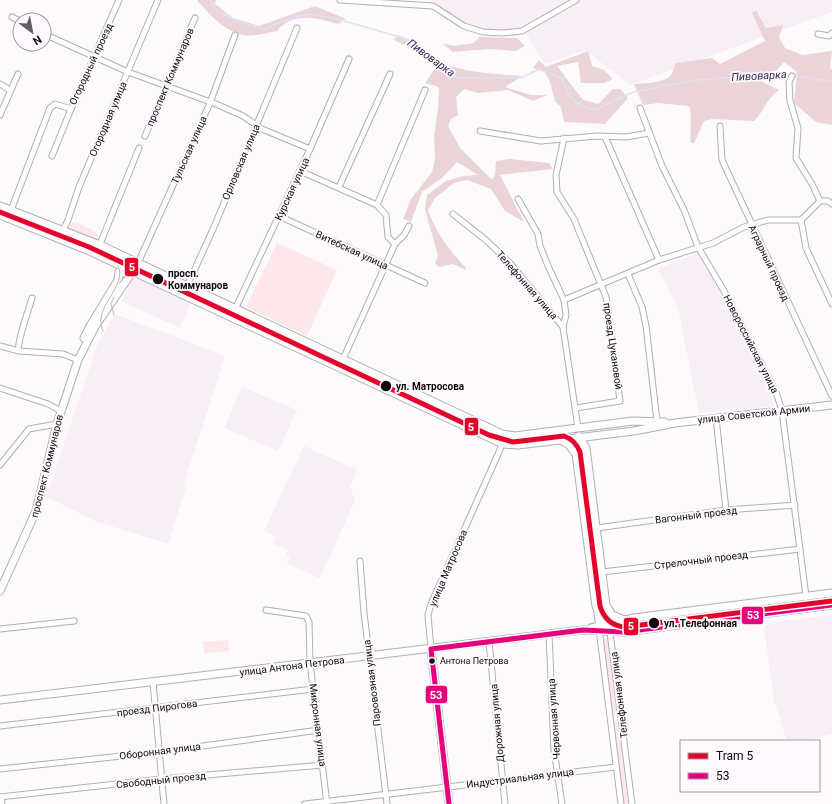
<svg xmlns="http://www.w3.org/2000/svg" width="832" height="804" font-family="Roboto,sans-serif">
<style>
.built{fill:#f8eef6}
.green{fill:#fee7ea}
.forest{fill:#ebd4d8}
.lines{fill:none;stroke-linecap:round;stroke-linejoin:round}
.stream{stroke:#e4dff6;stroke-width:1.5}
.street-casing{stroke:#b2aeb1;stroke-width:7}
.secondary-casing{stroke:#b2aeb1;stroke-width:9}
.street{stroke:#fffeff;stroke-width:5}
.secondary{stroke:#fffeff;stroke-width:7}
.tram{stroke:#bbbabb;stroke-width:1}
.bus-1-casing{stroke:#fef9fd;stroke-width:8}
.bus-1{stroke:#e5007d;stroke-width:5}
.tram-1-casing{stroke:#fef9fd;stroke-width:8}
.tram-1{stroke:#e4002b;stroke-width:5}
.stop-dot{fill:#0e0a0e;stroke:#fef9fd;stroke-width:1.5}
.labels{text-anchor:middle;dominant-baseline:central;stroke-width:4;stroke-linejoin:round;paint-order:stroke}
.bus-label{font-size:9px;fill:#0e0a0e;stroke:#fef9fd;text-anchor:start}
.street-label{font-size:10px;fill:#0e0a0e;stroke:#fef9fd}
.stop-label{font-size:10px;font-weight:bold;fill:#0e0a0e;stroke:#fef9fd;text-anchor:start}
.water-label{font-size:11px;font-style:italic;fill:#332853;stroke:#fef9fd}
.line-badge{stroke:#fef9fd;stroke-width:1.5}
.badge-label{font-size:11px;text-anchor:middle;font-weight:bold;fill:#fff}
</style>
<rect width="100%" height="100%" fill="#fdfafc"/>
<!-- built -->
<g class="built">
<path d="M432 0H832V12L630 85 585 50 546 64 537 53 523 27 502 31 485 29 463 24Z"/>
<path d="M696 254 714 280 771 394 774 406 699 413 678 308 658 269Z"/>
<path d="M134 277 191 303 180 328 121 301Z"/>
<path d="M115 314 223 355 224 360 184 483 186 487 168 544 95 521 49 498 47 495 98 343Z"/>
<path d="M242 387 297 410 278 451 224 428Z"/>
<path d="M304 446 357 470 350 487 355 500 320 578 287 564 290 557 286 555 288 550 273 544 276 536 264 531Z"/>
<path d="M832 615V734L802 741H787L774 700 764 628 768 623Z"/>
</g>
<!-- green -->
<g class="green">
<path d="M76 222 96 232 99 237 98 241 69 229 70 224Z"/>
<path d="M277 243 337 270 307 336 246 307Z"/>
<path d="M606 638 608 639 617 713 615 715 612 714 603 640Z"/>
<path d="M228 640 229 651 204 653 203 642Z"/>
<path d="M616 721 618 722 628 804H623L613 723Z"/>
</g>
<!-- forest -->
<g class="forest">
<path d="M197 0H216L215 4 233 18 259 26 315 6 346 19 338 24C318 18 292 11 277 31 266 33 254 37 243 35 224 31 209 14 197 0Z"/>
<path d="M756 10 766 28 783 25 779 37 785 48 802 55 832 51 830 67 832 70V125L816 122 794 103 797 72 784 62 777 70 757 79 779 90C768 97 764 111 754 121L712 119 704 121 694 143H691C689 130 693 119 689 106L658 103 643 105 634 84C645 83 663 84 671 75 673 73 674 67 676 63L712 58 720 64 765 41 752 13Z"/>
<path d="M397 35C415 39 425 56 442 63 468 73 495 74 522 76L505 87 531 95H547L533 101 508 90 478 93 464 89 456 97 458 115 451 119 448 126 460 148 492 180 495 175 496 161 510 159 549 163 553 169 500 175 524 222 505 211 491 189 467 180 454 183 435 198 428 210C436 233 450 251 466 268L465 270 453 264 438 267 435 263 438 256 425 209 427 195 446 181 463 176 478 175 457 162 442 178 422 192 411 222 403 219 411 199 432 172 435 159 434 136 438 108 439 87 425 83 436 67 409 47 394 40Z"/>
<path d="M479 37 517 38 525 46 516 51 490 49 453 52 442 43 454 46 474 43Z"/>
<path d="M588 51 592 66 604 70 613 79 604 83H581L578 62 557 66 583 100 598 104 613 89H620L628 98 605 124 564 122 561 107 555 101 550 82 545 72 533 68 539 60 546 67Z"/>
</g>
<g class="lines">
<!-- stream -->
<path class="stream" d="M210 0 215 9 239 22 264 29 288 19 310 14 334 18 403 38 458 78H521L539 69 561 78C570 99 572 103 594 110L633 92 697 80 782 73 832 82"/>
<defs>
<g id="street">
<path d="M340 0 433 6 464 26 483 32 502 33 522 31 576 0"/>
<path d="M12 17 20 21"/>
<path d="M44 34 128 72 216 104 243 116 262 129 310 149"/>
<path d="M818 34 829 36 832 33"/>
<path d="M792 76 789 82 790 101 798 128 796 158 812 184 820 201H828L832 204"/>
<path d="M0 84 10 90"/>
<path d="M640 108 662 166 684 210 698 247 724 291 776 392 782 411 806 596"/>
<path d="M0 115 18 74"/>
<path d="M720 126 722 160 832 396"/>
<path d="M480 131 541 141 597 136 626 137 649 133"/>
<path d="M145 136 195 18"/>
<path d="M605 137 659 260"/>
<path d="M564 138 556 175 557 192 574 219 606 297 620 401 576 408"/>
<path d="M52 156 71 109"/>
<path d="M300 171 377 205 386 215 388 237 395 244"/>
<path d="M339 187 390 74"/>
<path d="M518 199 538 234 540 246 549 268 564 300 566 315 563 327 578 428"/>
<path d="M820 201 801 220 806 248 832 304"/>
<path d="M377 205 425 90"/>
<path d="M453 214 487 241 510 263 563 327"/>
<path d="M279 216 425 283"/>
<path d="M8 218 50 108 55 104 71 109 119 0"/>
<path d="M59 238 68 220 79 187 158 0"/>
<path d="M96 254 139 148"/>
<path d="M138 263 210 103 235 35"/>
<path d="M628 274 642 307 646 326 657 421"/>
<path d="M183 295 214 227 297 28"/>
<path d="M32 298C29 309 16 344 19 351L63 354 78 360"/>
<path d="M564 300 659 260 713 243 744 227 768 220H801"/>
<path d="M231 318 310 149 349 59"/>
<path d="M0 346 19 351"/>
<path d="M339 368 395 244 404 235 409 226"/>
<path d="M0 388 48 404 61 411"/>
<path d="M716 418 726 510"/>
<path d="M0 465 29 429 57 424"/>
<path d="M597 528 726 510 795 505"/>
<path d="M360 561 364 613 387 804"/>
<path d="M602 572 800 549"/>
<path d="M607 609 632 804"/>
<path d="M266 610 306 616 309 622 310 663 327 804"/>
<path d="M597 613 621 804"/>
<path d="M0 629 74 621"/>
<path d="M549 634 554 750 562 804"/>
<path d="M489 642 505 804"/>
<path d="M431 649 428 615 431 604 499 452 505 435"/>
<path d="M153 682 164 804"/>
<path d="M0 726 313 689"/>
<path d="M0 769 159 752 319 730"/>
<path d="M0 797 161 779 323 765"/>
<path d="M305 804 616 767"/>
</g>
<g id="secondary">
<path d="M0 206 100 245 502 434 515 436 633 421 665 422"/>
<path d="M0 215 87 250 503 444 518 445 634 431 675 423 832 405"/>
<path d="M119 276 127 265"/>
<path d="M84 338 90 326 118 280 119 272"/>
<path d="M579 436 586 448 606 605 612 615 622 619"/>
<path d="M561 440 569 445 576 454 596 606 601 618 609 626"/>
<path d="M0 591 36 511 57 424 78 360 96 325 135 268"/>
<path d="M591 628 634 618 832 593"/>
<path d="M431 649 449 804"/>
<path d="M0 700 549 634 583 630 624 632 832 605"/>
<path d="M0 798 1 804"/>
</g>
</defs>
<!-- street casing -->
<use href="#street" class="street-casing"/>
<!-- secondary casing -->
<use href="#secondary" class="secondary-casing"/>
<!-- street -->
<use href="#street" class="street"/>
<!-- secondary -->
<use href="#secondary" class="secondary"/>
<!-- tram -->
<g class="tram">
<path d="M119 283 132 271H145"/>
<path d="M114 297 111 304 114 315"/>
<path d="M103 331C90 304 137 283 113 259"/>
</g>
<defs>
<path id="bus-1" d="M449 804 431 649 583 630 624 632 832 605"/>
</defs>
<!-- bus-1 casing -->
<use href="#bus-1" class="bus-1-casing"/>
<!-- bus-1 -->
<use href="#bus-1" class="bus-1"/>
<defs>
<path id="tram-1" d="M0 212 89 247 489 435 513 442 564 436C572 439 577 444 580 452L600 606C604 619 612 626 625 627L832 601"/>
</defs>
<!-- tram-1 casing -->
<use href="#tram-1" class="tram-1-casing"/>
<!-- tram-1 -->
<use href="#tram-1" class="tram-1"/>
</g>
<!-- markers -->
<g class="stop-dot">
<circle cx="158" cy="279" r="6"/>
<circle cx="386" cy="386" r="6"/>
<circle cx="654" cy="623" r="6"/>
<circle cx="432" cy="661" r="3.5"/>
</g>
<g class="labels">
<!-- bus labels -->
<g class="bus-label">
<text x="440" y="661">Антона Петрова</text>
</g>
<!-- street labels -->
<g class="street-label">
<text transform="translate(91 64) rotate(-65)">Огородный проезд</text>
<text transform="translate(170 77) rotate(-67)">проспект Коммунаров</text>
<text transform="translate(108 119) rotate(-67)">Огородная улица</text>
<text transform="translate(189 150) rotate(-66)">Тульская улица</text>
<text transform="translate(241 162) rotate(-67)">Орловская улица</text>
<text transform="translate(292 189) rotate(-65)">Курская улица</text>
<text transform="translate(352 250) rotate(25)">Витебская улица</text>
<text transform="translate(769 263) rotate(65)">Аграрный проезд</text>
<text transform="translate(527 285) rotate(49)">Телефонная улица</text>
<text transform="translate(751 344) rotate(63)">Новороссийская улица</text>
<text transform="translate(613 346) rotate(82)">проезд Цукановой</text>
<text transform="translate(754 414) rotate(-6)">улица Советской Армии</text>
<text transform="translate(47 466) rotate(-76)">проспект Коммунаров</text>
<text transform="translate(696 515) rotate(-7)">Вагонный проезд</text>
<text transform="translate(701 560) rotate(-7)">Стрелочный проезд</text>
<text transform="translate(448 568) rotate(-67)">улица Матросова</text>
<text transform="translate(292 666) rotate(-7)">улица Антона Петрова</text>
<text transform="translate(372 683) rotate(-97)">Паровозная улица</text>
<text transform="translate(619 695) rotate(-97)">Телефонная улица</text>
<text transform="translate(157 708) rotate(-7)">проезд Пирогова</text>
<text transform="translate(554 719) rotate(-94)">Червонная улица</text>
<text transform="translate(497 723) rotate(-95)">Дорожная улица</text>
<text transform="translate(318 725) rotate(83)">Микронная улица</text>
<text transform="translate(160 751) rotate(-7)">Оборонная улица</text>
<text transform="translate(520 778) rotate(-7)">Индустриальная улица</text>
<text transform="translate(161 780) rotate(-6)">Свободный проезд</text>
</g>
<!-- stop labels -->
<g class="stop-label">
<text x="168" y="273">просп.<tspan x="168" dy="12">Коммунаров</tspan></text>
<text x="396" y="386">ул. Матросова</text>
<text x="664" y="623">ул. Телефонная</text>
</g>
<!-- water labels -->
<g class="water-label">
<text transform="translate(431 58) rotate(36)">Пивоварка</text>
<text transform="translate(759 76) rotate(-3)">Пивоварка</text>
</g>
</g>
<g class="line-badge">
<rect x="124" y="257" width="15" height="20" rx="4" fill="#e4002b"/>
<rect x="464" y="417" width="15" height="19" rx="4" fill="#e4002b"/>
<rect x="741" y="606" width="23" height="19" rx="4" fill="#e5007d"/>
<rect x="623" y="617" width="16" height="19" rx="4" fill="#e4002b"/>
<rect x="425" y="685" width="23" height="19" rx="4" fill="#e5007d"/>
</g>
<g class="badge-label">
<text x="132" y="271">5</text>
<text x="471" y="431">5</text>
<text x="753" y="619">53</text>
<text x="631" y="630">5</text>
<text x="436" y="699">53</text>
</g>
<!-- legend -->
<rect x="680" y="740" width="140" height="52" fill="#fef9fd" stroke="#9e999d"/>
<rect x="688" y="753" width="20" height="6" fill="#e4002b" stroke="#9e999d"/>
<text x="716" y="760" font-size="12" fill="#0e0a0e">Tram 5</text>
<rect x="688" y="773" width="20" height="6" fill="#e5007d" stroke="#9e999d"/>
<text x="716" y="780" font-size="12" fill="#0e0a0e">53</text>
<!-- north arrow -->
<g transform="translate(32 32) rotate(148)"><circle r="19" fill="#fef9fd" stroke="#9e999d"/>
<path d="M0-3L7 15L0 10L-7 15Z" fill="#625e61"/>
<text y="-6" font-size="11" font-weight="bold" text-anchor="middle" fill="#0e0a0e">N</text>
</g>
</svg>
